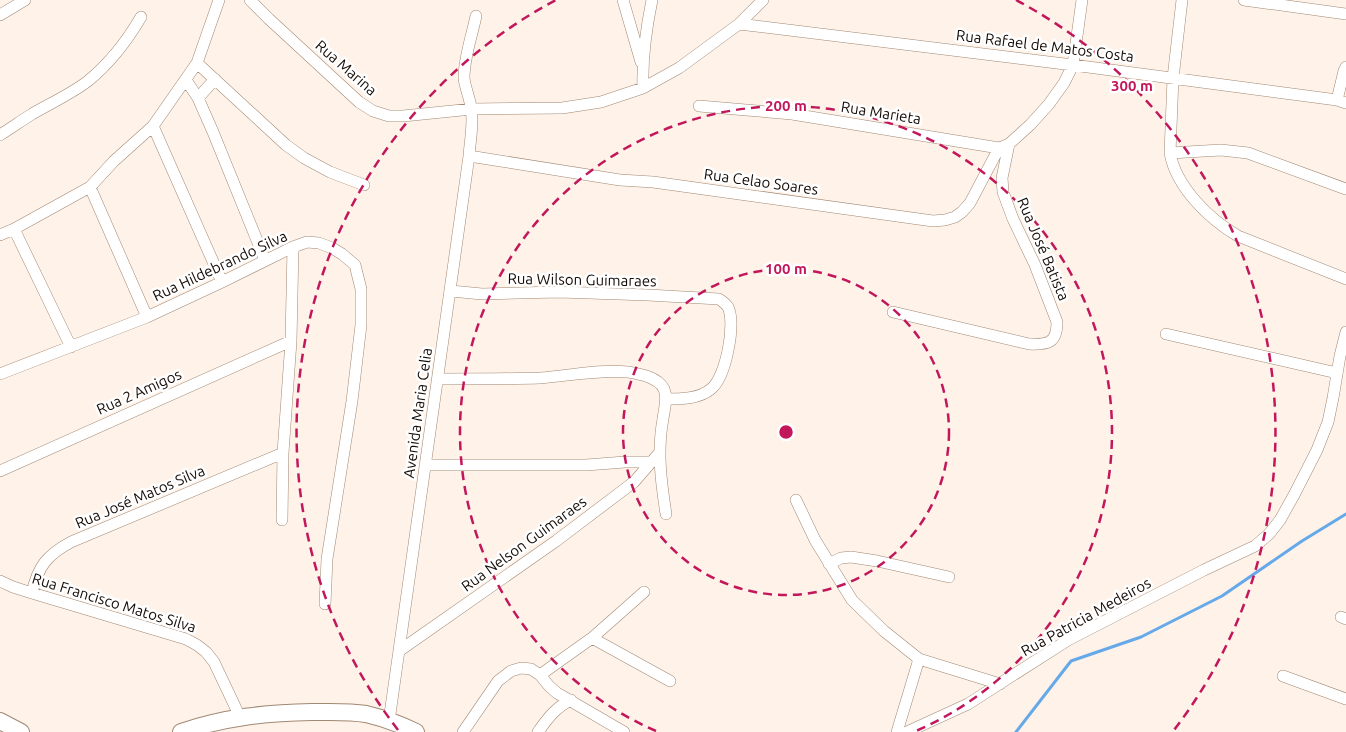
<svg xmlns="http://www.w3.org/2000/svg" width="1346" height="732" font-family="Ubuntu,sans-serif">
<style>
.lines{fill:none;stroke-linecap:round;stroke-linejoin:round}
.stream{stroke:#65a9e9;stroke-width:3}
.street-casing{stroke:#a18873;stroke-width:12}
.secondary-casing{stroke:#a18873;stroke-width:18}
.street{stroke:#fff;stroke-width:11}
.secondary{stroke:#fff;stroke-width:16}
.ring{fill:none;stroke:#c2185b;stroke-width:2.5;stroke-dasharray:9 6}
.labels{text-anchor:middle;stroke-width:5;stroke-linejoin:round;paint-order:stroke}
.street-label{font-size:15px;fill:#140b05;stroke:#fff}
.centre{fill:#c2185b;stroke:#fff;stroke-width:2.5}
.ring-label{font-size:15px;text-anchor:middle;font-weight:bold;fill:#c2185b;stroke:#fff;stroke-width:5;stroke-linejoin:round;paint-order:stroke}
</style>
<rect width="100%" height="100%" fill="#fef2e9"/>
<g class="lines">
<path class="stream" d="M1016,732L1071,661L1141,637L1222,596L1302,541L1346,514"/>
<g class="street-casing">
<path id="street" d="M250,0L269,19L359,102L373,111L389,116H403L472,109L562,108L601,102L643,88L679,68L739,24L763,0
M623,0L641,62
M1182,0L1173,78L1170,153C1176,187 1209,219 1238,236L1346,279
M1244,0L1346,14
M0,15L25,0
M739,24L1073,65L1337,100L1346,103
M197,63L286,145L304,158L330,172L364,185
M186,80L198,98L213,132L265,260
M643,88C642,58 646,29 652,0
M198,98L215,79
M1337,100L1344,71L1346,67
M699,106L792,114L999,148
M153,126L222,282
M0,135C11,128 21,121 32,114C51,103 71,94 88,81C110,63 127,41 141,17
M1170,153L1221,150L1248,153L1346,189
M469,156L620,180L653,182L933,221L945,220L955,217L962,212L970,203L999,148L1009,144
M90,187L147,317
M14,229L71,347
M0,235L14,229L90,187L114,161L153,126L197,63L219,0
M451,291L482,294L559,292L648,295L719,299C722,301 726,304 728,307C736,324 726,377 711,389C699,399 681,399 666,399
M893,312L1029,344C1048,345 1057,343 1057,322L1035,265L1013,219L1003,192L1002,178L1009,144L1030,125L1049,104L1064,83L1073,65L1082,0
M1166,334L1337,373
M0,374L147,317L222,282L293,247L307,242L319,243L332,248L342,254L355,265L361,289V325L352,401L327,559L325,604
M438,379C472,379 506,379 540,378C567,376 601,369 628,372C640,374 658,377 664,389C668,398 664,410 663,419C657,451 661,482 666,514
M425,465H586L625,462H652
M0,471L291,341
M796,500L815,540L852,600L884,631L919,659L1000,684
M282,520L283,453L291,341L293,247
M829,564L841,558L851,557L877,561L949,577
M0,581L13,587L32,593L186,639L197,645L206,652L214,662L240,717
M32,593C38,566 47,555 71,542L283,453
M1341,617L1346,619
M592,638L670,681
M399,651L556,541L634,482L660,452
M540,675L592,638L644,592
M1283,676L1346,699
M389,721L469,156C470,141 474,122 471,108C470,98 465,88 464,78C464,57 472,36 476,16
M463,732L498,681L511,671L521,668L531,669L540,675L549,686L557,693L624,732
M538,732C547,719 556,707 571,700
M897,732L919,659
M907,732L968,704L1068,640L1204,570L1255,546L1269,534L1280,520L1294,495L1317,450L1328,422L1333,398L1340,356L1346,332"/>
</g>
<g class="secondary-casing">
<path id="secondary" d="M0,721L21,732
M181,732C226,717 265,713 312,712C330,712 348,711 366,714C383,718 400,724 416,732"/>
</g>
<use href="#street" class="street"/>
<use href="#secondary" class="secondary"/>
</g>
<g class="ring">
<circle cx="786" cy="432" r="163"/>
<path d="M656 731A326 326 0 1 1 916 731"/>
<path d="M398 730A489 489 0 0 1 556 0M1016 0A489 489 0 0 1 1174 730"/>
</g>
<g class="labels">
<g class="street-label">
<text transform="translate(1045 46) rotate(7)" y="5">Rua Rafael de Matos Costa</text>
<text transform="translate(346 68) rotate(41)" y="5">Rua Marina</text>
<text transform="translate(881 113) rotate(9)" y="5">Rua Marieta</text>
<text transform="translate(761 182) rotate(8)" y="5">Rua Celao Soares</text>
<text transform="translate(1043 249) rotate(67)" y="5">Rua José Batista</text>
<text transform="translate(220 266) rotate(-25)" y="5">Rua Hildebrando Silva</text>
<text transform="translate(582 280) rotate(1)" y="5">Rua Wilson Guimaraes</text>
<text transform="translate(139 392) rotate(-24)" y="5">Rua 2 Amigos</text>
<text transform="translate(418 413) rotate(-82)" y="5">Avenida Maria Celia</text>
<text transform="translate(140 497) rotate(-23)" y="5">Rua José Matos Silva</text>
<text transform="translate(524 544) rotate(-36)" y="5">Rua Nelson Guimaraes</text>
<text transform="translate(114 603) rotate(17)" y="5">Rua Francisco Matos Silva</text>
<text transform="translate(1086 617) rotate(-29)" y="5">Rua Patricia Medeiros</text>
</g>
</g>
<circle cx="786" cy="432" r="8" class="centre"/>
<g class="ring-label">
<text x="1132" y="91">300 m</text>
<text x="786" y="111">200 m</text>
<text x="786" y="274">100 m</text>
</g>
</svg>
